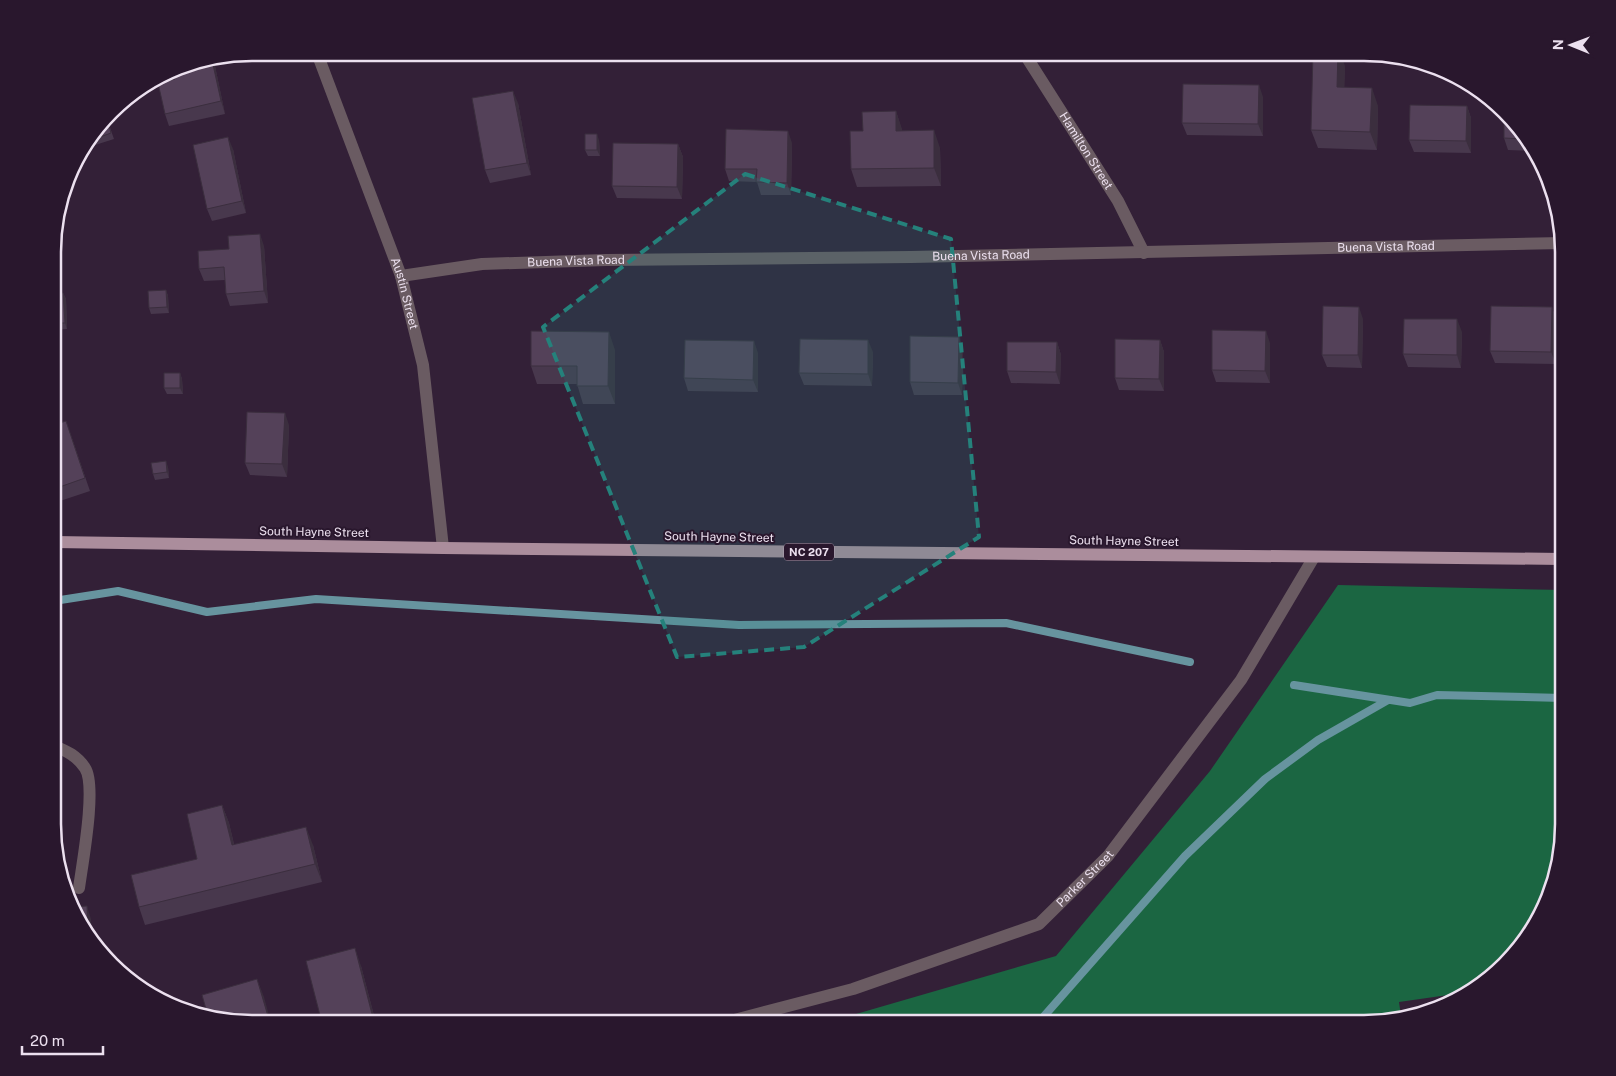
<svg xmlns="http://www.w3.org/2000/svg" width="1616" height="1076" font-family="'Public Sans',sans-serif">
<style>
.forest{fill:#1b6642}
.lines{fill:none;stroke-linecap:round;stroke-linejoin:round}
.stream{stroke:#67949f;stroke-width:8}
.lane{stroke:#6a5b62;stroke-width:12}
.street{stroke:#6a5b62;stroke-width:12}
.primary{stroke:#ab8d9c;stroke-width:12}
.wall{fill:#48384d}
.shaded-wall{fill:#3b2e3e}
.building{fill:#544159;stroke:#3b2e3e}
.marked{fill:#25817b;fill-opacity:0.2;stroke:#25817b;stroke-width:4;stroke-dasharray:10 6;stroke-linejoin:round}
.labels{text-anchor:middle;stroke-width:4;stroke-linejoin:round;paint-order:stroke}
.shield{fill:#29172d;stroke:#b2a4b5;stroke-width:1}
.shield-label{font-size:11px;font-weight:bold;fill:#ece0ef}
.street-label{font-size:12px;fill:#ece0ef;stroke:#29172d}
.rim{fill:none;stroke:#ece0ef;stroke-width:2.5}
</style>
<rect width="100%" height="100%" fill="#332037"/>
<path class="forest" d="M1338,585L1563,590V837L1553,888L1530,935L1469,992L1399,1002L1401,1016L1377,1023H825L1056,956L1210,771Z"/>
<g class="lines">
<path class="stream" d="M54,601L118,591L207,612L316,599L739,625L1006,623L1190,662
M1294,685L1410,703L1437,695L1563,698
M1038,1023L1185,856L1265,779L1318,740L1388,700"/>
<path class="lane" d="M54,746C67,751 77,756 85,768C97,786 82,865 79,888"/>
<g class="street">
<path id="s1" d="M317,53L401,276L423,365L443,548"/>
<path id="s2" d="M1024,53L1118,201L1144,253"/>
<path id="s3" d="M401,276L482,264L606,260L911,257L1563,243"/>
<path id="s4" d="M723,1023L853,989L1039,924L1108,856L1241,680L1314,557"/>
</g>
<path class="primary" d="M54,542L443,548L1563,559"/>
</g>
<path class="wall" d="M467,52H498L470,60Z
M839,52H869L841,56Z
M215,66L225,114L169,126L165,114L175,79Z
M1345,66L1344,87L1378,106L1377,150L1318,148L1311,130Z
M1263,97V136L1187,135L1182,123Z
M518,103L531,175L490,183L485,170Z
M1467,106L1471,118V153L1414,152L1409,140Z
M896,111L902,131L940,148L941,186L857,187L851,169L863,131Z
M1504,117L1535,151L1508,150L1504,138Z
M107,119L114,139L92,146L90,141Z
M599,140L600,156H588L585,150Z
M792,143L791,195H761L757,182L729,181L725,169Z
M678,144L683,157L682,199L617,198L612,186Z
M233,149L246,213L212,221L207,209Z
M264,246L268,303L230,306L226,294L225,280L204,281L199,269Z
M166,290L168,296L169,313L151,314L149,308Z
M54,293H63L66,299L67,329L54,330Z
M1552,307L1556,320V364L1495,363L1490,351Z
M1363,319L1362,368L1327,367L1322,355Z
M1462,332L1461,368L1408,367L1403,354Z
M1160,340L1164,352V391L1119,390L1115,378Z
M1057,342L1061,355L1060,384L1011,383L1007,371Z
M1270,343V383L1216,382L1212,370Z
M963,349L962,395H914L910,382Z
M615,350V404H583L577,384H537L531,366Z
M873,352L872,386L804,385L799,373Z
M758,353V392L688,391L684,378Z
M180,373L182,379L183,394H167L164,388Z
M54,425L70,433L90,491L54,503Z
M289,425L287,477L250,475L245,463Z
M168,467L169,478L155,480L153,474Z
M222,805L229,823L234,844L313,845L322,882L145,925L139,907L197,859Z
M361,966L376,1023H322Z"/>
<path class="shaded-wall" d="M1338,52H1340L1345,66L1344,105L1337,87Z
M213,60L215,66L225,114L221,101L212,60Z
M1259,85L1263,97V136L1258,124Z
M1372,88L1378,106L1377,150L1370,132Z
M513,91L518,103L531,175L527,163Z
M1467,106L1471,118V153L1466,141Z
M896,111L902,129V149L896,131Z
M934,130L940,148L941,186L934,168Z
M788,131L792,143L791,195L787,183Z
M597,134L599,140L600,156L597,150Z
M228,137L233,149L246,213L242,201Z
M678,144L683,157L682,199L677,187Z
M260,234L264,246L268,303L264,291Z
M166,290L168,296L169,313L167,307Z
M63,293L66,299L67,329L65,323Z
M1359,307L1363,319L1362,368L1358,355Z
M1552,307L1556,320V364L1551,352Z
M1457,319L1462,332L1461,368L1457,355Z
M1266,331L1270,343V383L1265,371Z
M609,332L615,350V404L608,386Z
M959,337L963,349L962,395L958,383Z
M868,340L873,352L872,386L868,374Z
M1160,340L1164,352V391L1159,379Z
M754,341L758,353V392L753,380Z
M1057,342L1061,355L1060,384L1056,372Z
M180,373L182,379L183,394L180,388Z
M285,413L289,425L287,477L282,464Z
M166,461L168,467L169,478L167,472Z
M222,805L229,823L238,863L232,845Z
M306,827L313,845L322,882L315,864Z
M87,906L91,919L92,937L88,933Z
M355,948L361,966L376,1023H375L373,1018Z
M257,979L264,997L271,1023H270Z"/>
<path class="building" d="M1313,52H1338L1337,87L1372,88L1370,132L1311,130Z
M212,60L221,101L165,114L158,83L175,79L173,69L176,68Z
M1183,84L1259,85L1258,124L1182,123Z
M513,91L527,163L485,170L472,98Z
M1410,105L1467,106L1466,141L1409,140Z
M896,111V131L934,130V168L851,169L850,131H863L862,112Z
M1504,117L1524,139L1504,138Z
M107,119L111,133L92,140Z
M726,129L788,131L787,183L756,182L757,169H725Z
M585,134H597V150H585Z
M228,137L242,201L207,209L193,145Z
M613,143L678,144L677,187L612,186Z
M260,234L264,291L226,294L224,267L199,269L198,251L229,249L228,236Z
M166,290L167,307L149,308L148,291Z
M54,293H63L65,323H54Z
M1323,306L1359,307L1358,355H1322Z
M1491,306L1552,307L1551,352L1490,351Z
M1404,319H1457V355L1403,354Z
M1212,330L1266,331L1265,371L1212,370Z
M531,331L609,332L608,386H577V366H531Z
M910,336L959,337L958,383L910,382Z
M800,339L868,340V374L799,373Z
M1115,339L1160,340L1159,379L1115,378Z
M685,340L754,341L753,380L684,378Z
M1007,342H1057L1056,372L1007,371Z
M164,373H180V388H164Z
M247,412L285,413L282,464L245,463Z
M66,421L85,478L54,489V425Z
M166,461L167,472L153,474L151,463Z
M222,805L232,845L306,827L315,864L139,907L131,875L197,859L187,814Z
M87,906L88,933L79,924L74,907Z
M355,948L373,1018L351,1023H346L345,1019L327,1023H322L306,961Z
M257,979L270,1023L252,1024L208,1016L202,995Z"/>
<path class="marked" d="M745,174L951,239L979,537L804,647L677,657L543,327Z"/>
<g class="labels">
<rect class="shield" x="784" y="543.5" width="50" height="17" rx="4"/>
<g class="shield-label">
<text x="809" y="556">NC 207</text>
</g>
<g class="street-label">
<text dy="4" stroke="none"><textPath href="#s2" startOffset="116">Hamilton Street</textPath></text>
<text dy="4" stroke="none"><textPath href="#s3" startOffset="986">Buena Vista Road</textPath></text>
<text dy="4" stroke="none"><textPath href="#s3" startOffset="581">Buena Vista Road</textPath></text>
<text dy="4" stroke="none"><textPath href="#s3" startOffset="176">Buena Vista Road</textPath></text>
<text dy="4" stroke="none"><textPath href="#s1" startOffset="256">Austin Street</textPath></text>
<text transform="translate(314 532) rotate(1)" y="4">South Hayne Street</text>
<text transform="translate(719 537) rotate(1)" y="4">South Hayne Street</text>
<text transform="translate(1124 541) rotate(1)" y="4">South Hayne Street</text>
<text dy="4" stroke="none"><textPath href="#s4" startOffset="396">Parker Street</textPath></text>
</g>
</g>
<path d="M0 0H1616V1076H0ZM252 61H1364A191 191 0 0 1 1555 252V824A191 191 0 0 1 1364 1015H252A191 191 0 0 1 61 824V252A191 191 0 0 1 252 61Z" fill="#29172d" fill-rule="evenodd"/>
<path class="rim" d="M252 61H1364A191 191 0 0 1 1555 252V824A191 191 0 0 1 1364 1015H252A191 191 0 0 1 61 824V252A191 191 0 0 1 252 61Z"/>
<g transform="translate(1571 45) rotate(271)" stroke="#29172d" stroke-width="4" paint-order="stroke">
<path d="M0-4L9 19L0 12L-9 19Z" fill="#ece0ef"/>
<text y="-8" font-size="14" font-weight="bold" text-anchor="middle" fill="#ece0ef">N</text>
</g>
<path d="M22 1046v8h81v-8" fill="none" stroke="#ece0ef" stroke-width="2.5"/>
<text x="30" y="1046" font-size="15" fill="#ece0ef" stroke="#29172d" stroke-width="4" paint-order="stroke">20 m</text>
</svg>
